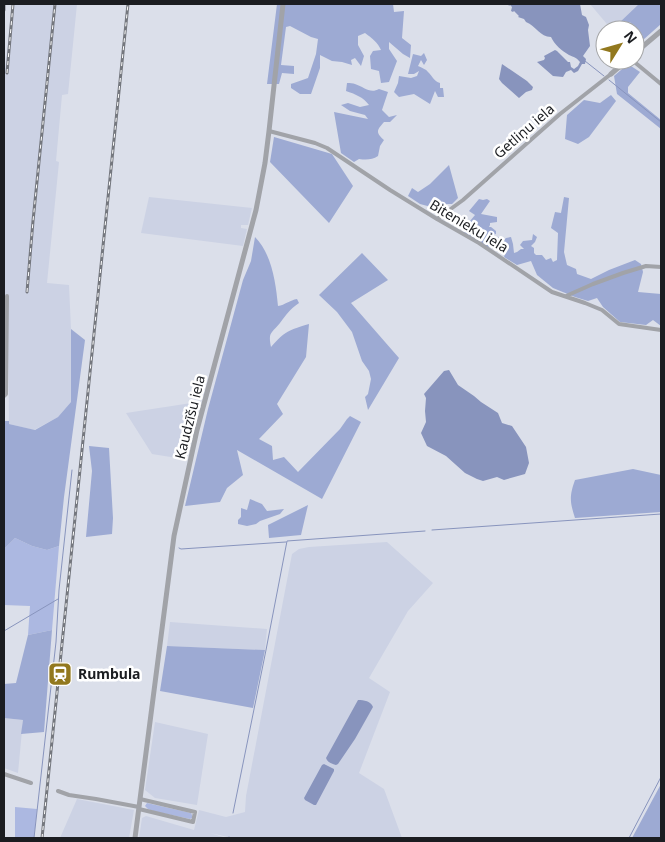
<svg xmlns="http://www.w3.org/2000/svg" width="665" height="842" font-family="'Noto Sans',sans-serif">
<style>
.built{fill:#ccd2e4}
.green{fill:#acb8e1}
.forest{fill:#9daad3}
.water{fill:#8894bd}
.lines{fill:none;stroke-linecap:round;stroke-linejoin:round}
.stream{stroke:#8894bd;stroke-width:1}
.minor{stroke:#a1a3a8;stroke-width:4}
.tertiary{stroke:#a1a3a8;stroke-width:5}
.rail-casing{stroke:#74777e;stroke-width:3}
.rail{stroke:#fff;stroke-width:1;stroke-dasharray:4;stroke-linecap:butt}
.labels{text-anchor:middle;stroke-width:5;stroke-linejoin:round;paint-order:stroke}
.street-label{font-size:14px;fill:#1b1d21;stroke:#fff}
.poi-label{font-size:14px;font-weight:bold;fill:#1b1d21;stroke:#fff;text-anchor:start}
</style>
<rect width="100%" height="100%" fill="#dbdfea"/>
<path class="built" d="M12,4H77L68,94L62,95L56,161L59,162L47,283L69,285L71,329V402L58,417L34,430L9,424L8,297L4,296V79Z
M590,4H661L635,30H612Z
M149,197L252,208L248,225H241V228L247,229L243,246L141,233Z
M198,402L183,459L152,454L126,413Z
M387,542L433,583L408,611L369,678L390,692L359,773L384,789L402,838H232L210,833L227,838H139L142,818L146,816L194,830L199,810L226,817L245,812L246,796L292,554L299,549L309,547Z
M170,622L267,629L265,650L167,646Z
M4,718L23,720L18,773L4,768Z
M155,722L208,734L197,805L155,798L145,790Z
M77,799L134,810L129,838H60Z"/>
<path class="green" d="M15,538L32,546L47,550L59,546L52,630L28,635L30,606L4,605V549Z
M147,803L191,813L192,815V818L190,819L153,811L148,809L145,806Z
M15,807L37,809L34,838H15Z"/>
<path class="forest" d="M277,4H393L394,12L404,11L402,38L411,45L410,58L403,54L389,42V49L397,61L389,82L381,83L379,71L371,69L370,56L373,51L381,50C378,43 372,38 365,33L358,36V45L364,56L361,66L355,58L351,60L352,65L342,62L332,61L320,55V68L311,94H300L291,88V84L308,78L316,54L318,39L311,37L290,26L286,27L281,65L294,66V74L282,73L279,84H267Z
M639,4H661V24L643,40L635,45V30H618V24Z
M424,53L427,60L424,65L421,60L418,66C422,68 426,69 428,72C433,77 434,81 440,83V88H443L444,97H438L435,91L430,104L414,94L399,97L394,92L398,83L399,76L411,78L417,76L419,71L414,74H408L413,54L421,56Z
M628,64L640,72L628,87V93L661,120V129L617,94L614,76Z
M347,83C350,83 353,83 355,84C364,87 370,94 379,89L388,92L382,110L389,117L397,115L390,122H384C377,130 375,132 384,140L380,146L378,156C372,160 366,160 359,159L354,162L341,153L334,112L368,119L365,115L350,111L341,105L348,103L360,107L369,105C363,97 355,94 346,91Z
M611,95L616,101L589,137L578,144L565,139L567,115L584,100L600,103Z
M274,137L332,154L353,186L329,223L270,162Z
M449,165L458,198L452,204H444L435,208L420,204L408,196L412,188L418,192L430,184Z
M564,197L569,198L564,252L567,265L576,269L577,274L591,279L609,270L635,260L641,264L643,272L638,292L661,294V326L653,320L646,325L620,322L603,307L597,298L588,301L575,297L553,288L537,275L531,261L517,265L504,257L507,248L505,244L498,250L484,246L463,233L466,224L470,221L475,215L469,211L479,199L483,200L487,199L490,201L481,214L497,217V222L490,223V225L489,227H491L496,231V234L492,235L490,242L487,244H498L494,241L499,237L503,238L504,240L506,238L511,237L513,244L514,253L517,252L521,249H524L520,245L523,241L532,240L533,234L537,237L535,242L531,246L534,248V253L536,255H542L546,260L551,258L553,262L557,260L558,233L551,228L555,212L561,213Z
M255,237C272,254 276,284 278,306C285,305 290,300 297,299L299,303C289,310 287,314 280,323C271,334 268,332 271,347C285,331 289,330 309,324L306,357L277,404L283,414L259,439L272,446L273,460L284,457L298,472L340,429L347,419L350,416L361,422L322,499L237,450L243,475L227,488L220,502L185,506L208,409L243,280L251,261Z
M362,253L388,280L351,303L399,358L368,410L365,397L368,394L371,379L369,371L362,361L352,332L337,312L319,295Z
M71,329L85,340L64,497L59,546L47,550L32,546L15,538L4,549V421H9V424L35,430L58,417L71,402Z
M89,446L109,448L113,518L112,534L86,537L92,471Z
M633,469L661,475V512L575,518C570,502 569,497 575,480Z
M250,499L262,504L267,511L284,509L280,514L260,521L256,524L247,526L238,524V520L241,517V508L247,510Z
M308,505L301,535L269,538L268,525Z
M52,630L44,732L21,734L23,720L4,718V684L16,683L28,635Z
M167,646L265,650L253,708L160,691Z
M661,784V838H632Z"/>
<path class="water" d="M508,4H580L582,15L586,17L589,25L588,30L590,46L583,56L586,59L585,64H582L578,71L574,73L571,70L566,72L563,77L553,76L537,62L544,60L545,58L544,56L555,50L557,51L568,62H570L571,67L574,69L578,66L580,62C577,58 574,57 569,55C562,51 554,44 551,37C540,37 536,26 526,22L524,19L518,17L519,16L514,11L513,12L511,11L512,7L510,5L509,6Z
M502,64L527,81L533,87L532,90L526,92L519,98L502,83L499,79Z
M449,370L458,385L474,396L481,402L498,413L502,423L512,426L526,447L529,463L525,474L504,480L497,477L483,481L477,479L465,473L446,456L427,446L421,433L426,422L425,411L426,398L424,394L444,371Z
M358,700C364,700 371,701 373,707L355,739L338,764L336,765C332,764 327,762 326,758Z
M324,764L334,769V771L316,805H314L305,800L304,798L322,765Z"/>
<g class="lines">
<path class="stream" d="M585,61L604,76
M609,80L661,122
M432,530L661,514
M179,548L181,549L286,542
M4,631L58,599
M233,813L266,650L287,541L425,531
M34,838L56,642L59,590L72,470
M229,838V837
M629,838L661,777"/>
<path class="minor" d="M632,60L661,84
M269,131L315,143L327,148L390,190L437,219L479,243L552,292L585,303L602,310L619,324L661,330
M437,219L463,200L560,114L611,74
M566,296L593,284L623,273L646,266L661,267
M4,396L6,394L7,296
M4,774L31,783
M58,791L69,795L96,799L139,807
M139,809L193,822L195,812L140,799"/>
<path class="tertiary" d="M635,53L661,31
M611,74L627,60
M135,838L174,536L197,430L256,210L265,163L269,131L283,4"/>
<g class="rail-casing">
<path id="rail" d="M4,10V4
M7,73L13,4
M27,292L33,221L55,4
M42,838L128,4"/>
</g>
<use href="#rail" class="rail"/>
</g>
<defs>
<g id="station-square" transform="scale(1.25)"><rect x="-9" y="-9" width="18" height="18" rx="4" fill="#92781e" stroke="#fff"/><path d="M-3-6H3Q5-6 5-4V2Q5 4 3 4L4.5 6H3L1.5 4h-3L-3 6H-4.5L-3 4Q-5 4-5 2V-4Q-5-6-3-6ZM-3.5-4v3h7v-3ZM-3.5 1v1.5H-2V1ZM2 1v1.5H3.5V1Z" fill="#fff"/></g>
</defs>
<g fill-rule="evenodd">
<use href="#station-square" x="60" y="674"/>
</g>
<g class="labels">
<g class="street-label">
<text transform="translate(524 131) rotate(-41)" y="5">Getliņu iela</text>
<text transform="translate(469 226) rotate(31)" y="5">Bitenieku iela</text>
<text transform="translate(190 417) rotate(-76)" y="5">Kaudzīšu iela</text>
</g>
<g class="poi-label">
<text x="78" y="679">Rumbula</text>
</g>
</g>
<rect width="665" height="842" fill="none" stroke="#1b1d21" stroke-width="10"/>
<g transform="translate(620 45) rotate(53)"><circle r="24" fill="#ffffff" stroke="#a4a5a6"/>
<path d="M0-4L9 19L0 12L-9 19Z" fill="#92781e"/>
<text y="-8" font-size="14" font-weight="bold" text-anchor="middle" fill="#1b1d21">N</text>
</g>
</svg>
